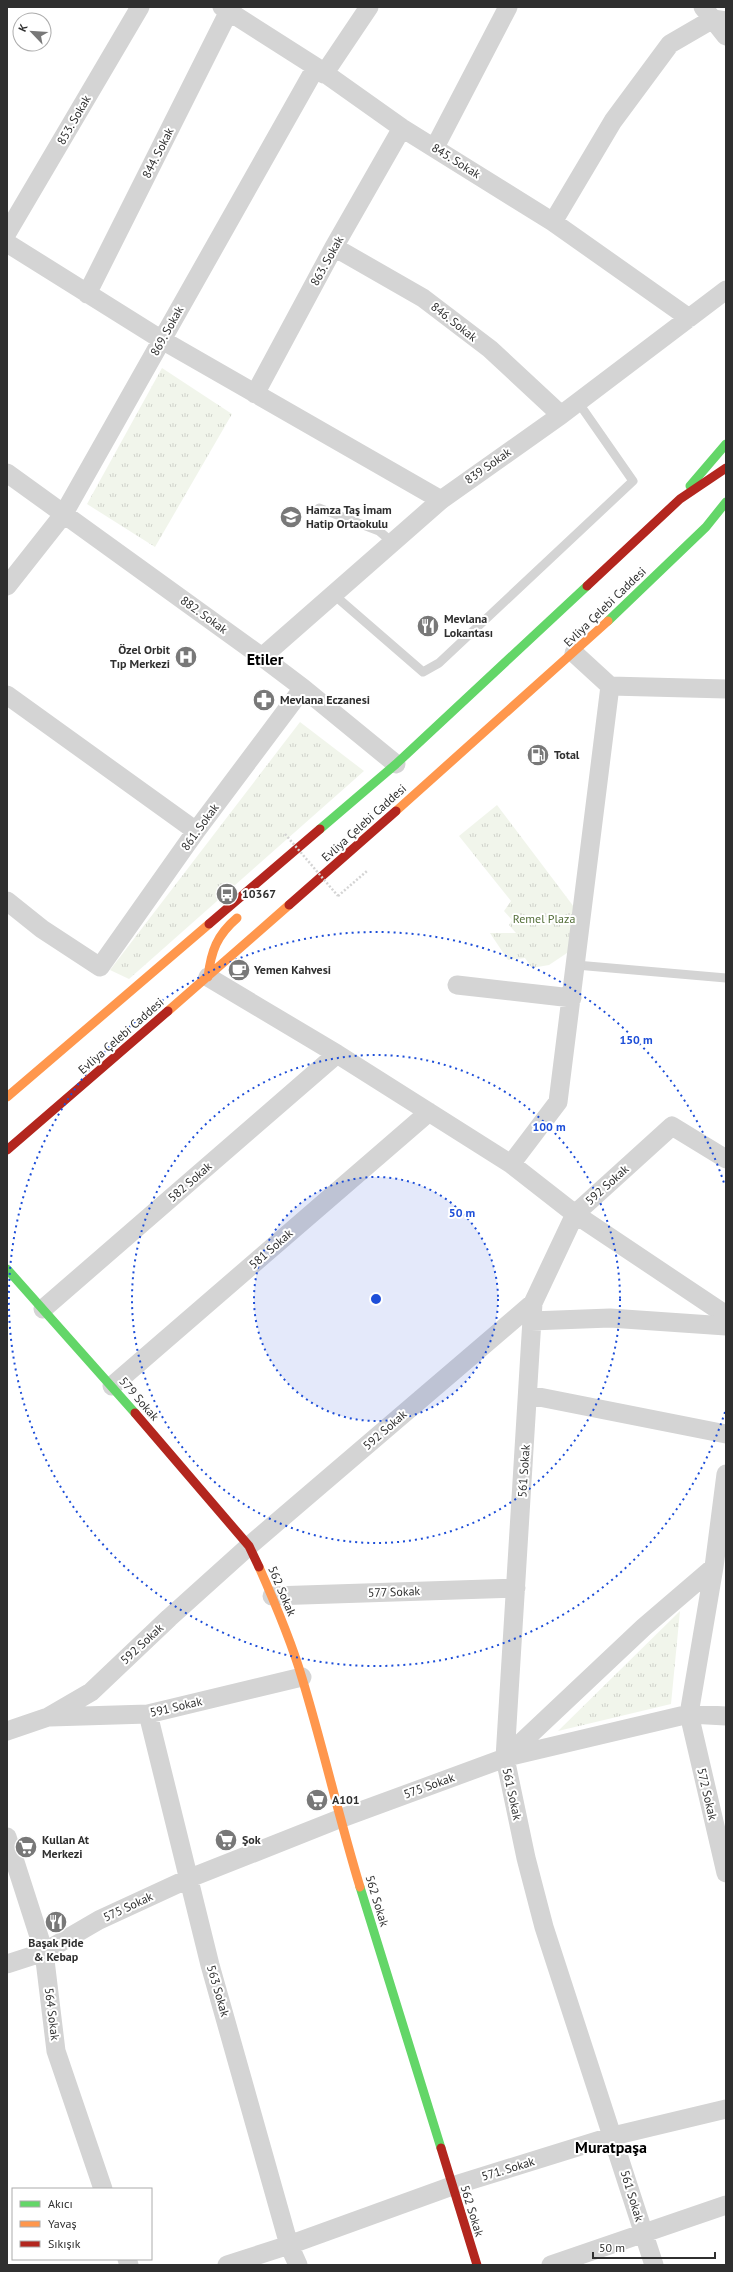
<svg xmlns="http://www.w3.org/2000/svg" width="733" height="2272" font-family="'PT Sans',sans-serif">
<style>
.park{fill:url(#park-tufts)}
.lines{fill:none;stroke-linecap:round;stroke-linejoin:round}
.path{stroke:#d4d4d4;stroke-width:2.5;stroke-dasharray:2 2;stroke-linecap:butt}
.lane{stroke:#d4d4d4;stroke-width:9}
.street{stroke:#d4d4d4;stroke-width:19}
.fast{stroke:#63d668;stroke-width:9}
.slow{stroke:#ff974d;stroke-width:9}
.jam{stroke:#b3261e;stroke-width:9}
.path-bridge{stroke:#d4d4d4;stroke-width:2.5;stroke-dasharray:2 2;stroke-linecap:butt}
.ring{fill:none;stroke:#1d4ed8;stroke-width:2;stroke-dasharray:2 4}
.labels{text-anchor:middle;stroke-width:4;stroke-linejoin:round;paint-order:stroke}
.street-label{font-size:12px;fill:#2f2f2f;stroke:#fff}
.poi-label{font-size:12px;font-weight:bold;fill:#2f2f2f;stroke:#fff;text-anchor:start}
.park-label{font-size:12px;fill:#536e38;stroke:#fff}
.district-label{font-size:16px;font-weight:bold;fill:#000;stroke:#fff}
.centre{fill:#1d4ed8;stroke:#fff;stroke-width:2}
.ring-label{font-size:12px;text-anchor:middle;font-weight:bold;fill:#1d4ed8;stroke:#fff;stroke-width:4;stroke-linejoin:round;paint-order:stroke}
</style>
<defs>
<pattern id="park-tufts" width="24" height="20" patternUnits="userSpaceOnUse"><rect width="24" height="20" fill="#f1f5eb"/><path d="M3 7l-1-3M5 7V3M7 7l1-3M15 17l-1-3M17 17v-4M19 17l1-3" fill="none" stroke="#cfd2ca"/></pattern>
</defs>
<rect width="100%" height="100%" fill="#fff"/>
<path class="park" d="M162,368L232,414L155,547L87,504Z
M300,722L364,771L129,979L110,970Z
M497,805L577,911L570,951L549,965L532,968L525,958L508,960L490,933H516L509,925L512,920L504,911L511,901L459,836Z
M680,1611L671,1704L558,1731Z"/>
<g class="lines">
<path class="path" d="M338,896L367,871"/>
<path class="lane" d="M319,508L379,531L392,542
M333,594L423,672L439,663L633,481L578,402
M576,965L726,978"/>
<path class="street" d="M222,7L316,67L402,128L553,222L689,318
M703,7L726,36
M324,74L369,7
M435,147L508,7
M553,222L613,121L670,44L713,19L726,21
M7,233L140,7
M7,243L162,340L441,500
M334,247L423,298L490,349L561,415
M87,294L229,11
M255,394L334,247L402,128
M7,473L262,657L303,688L396,764
M7,586L63,515L316,67
M574,653L610,686L726,689
M262,657L441,500L561,415L726,290
M7,695L196,831
M7,901L42,929L100,967L196,831L303,688
M208,977L337,1054L511,1164L575,1214L726,1315
M457,985L572,998
M511,1164L558,1102L610,686
M533,1303L505,1758L526,1858L544,1927L654,2265
M43,1309L337,1054
M531,1321L610,1318L726,1326
M112,1386L429,1112
M529,1395L726,1434
M714,1567L689,1714L726,1716
M272,1596L516,1588
M148,1714L210,1965L289,2245L298,2265
M50,1717L148,1714L302,1677
M7,1731L48,1717L91,1692L169,1618L249,1546L533,1303L575,1214L672,1126L726,1159
M507,1757L689,1714L726,1873
M7,1837L44,1952L56,2051L103,2189
M7,1964L44,1952L99,1920L190,1878L339,1819L505,1758L644,1627L714,1567L726,1474
M127,2259L129,2265
M227,2265L289,2245L452,2186L613,2136L726,2109
M551,2265L726,2205"/>
<path class="fast" d="M690,486L726,444
M608,621L706,527L726,502
M320,829L396,764L587,586
M7,1269L135,1413
M360,1887L441,2148"/>
<path class="slow" d="M396,811L608,621
M208,977C211,951 217,935 237,918
M168,1011L289,905
M7,1097L209,924
M259,1567C275,1603 291,1640 302,1678C323,1747 339,1818 360,1887"/>
<path class="jam" d="M587,586L680,499L726,468
M289,905L396,811
M209,924L320,829
M7,1150L168,1011
M135,1413L249,1546L259,1567
M441,2148L477,2265"/>
<path class="path-bridge" d="M285,834L338,896"/>
</g>
<circle cx="376" cy="1299" r="122" fill="#1d4ed8" fill-opacity=".12"/>
<g class="ring">
<circle cx="376" cy="1299" r="122"/>
<circle cx="376" cy="1299" r="244"/>
<path d="M725 1412A367 367 0 1 1 725 1186"/>
</g>
<defs>
<g id="school-disc" transform="scale(1.15)"><circle r="9.5" fill="#787878" stroke="#fff"/><path d="M0-5L7-2L0 1L-7-2ZM-4 1L0 2.5L4 1V4Q0 6-4 4Z" fill="#fff"/></g>
<g id="restaurant-disc" transform="scale(1.15)"><circle r="9.5" fill="#787878" stroke="#fff"/><path d="M-5-6h1v4h1v-4h1v4h1v-4h1v5L-1.5 .5V6h-2V.5L-5-1ZM5-6V6H3V1.5H1.5Q1.5-4 5-6Z" fill="#fff"/></g>
<g id="hospital-disc" transform="scale(1.15)"><circle r="9.5" fill="#787878" stroke="#fff"/><path d="M-5-5h3v3.5h4V-5h3V5h-3V1.5h-4V5h-3Z" fill="#fff"/></g>
<g id="pharmacy-disc" transform="scale(1.15)"><circle r="9.5" fill="#787878" stroke="#fff"/><path d="M-2-6h4v4h4v4h-4v4h-4v-4h-4v-4h4Z" fill="#fff"/></g>
<g id="fuel-disc" transform="scale(1.15)"><circle r="9.5" fill="#787878" stroke="#fff"/><path d="M-5.5-6h7V0h2V4h1.3V-2.5L3-4.5l.8-.8L6-3V5H2.5V1h-1V6h-7ZM-4.2-4.7v3.2H.2V-4.7Z" fill="#fff"/></g>
<g id="bus-disc" transform="scale(1.15)"><circle r="9.5" fill="#787878" stroke="#fff"/><path d="M-5-6H5V4H4V6H2V4H-2V6H-4V4H-5ZM-3.5-4V0h7V-4ZM-3.5 1.2v1.5H-2V1.2ZM2 1.2v1.5H3.5V1.2Z" fill="#fff"/></g>
<g id="cafe-disc" transform="scale(1.15)"><circle r="9.5" fill="#787878" stroke="#fff"/><path d="M-5.5-4.5H6V0H3Q3 3.5 0 3.5H-2.5Q-5.5 3.5-5.5 0ZM3-3.2v2h1.7v-2ZM-6 4.5H4V6H-6Z" fill="#fff"/></g>
<g id="supermarket-disc" transform="scale(1.15)"><circle r="9.5" fill="#787878" stroke="#fff"/><path d="M-6-5.5h2.5l.6 2H6L4.5 2H-2.5L-4.4-4H-6ZM-1.5 3.2a1.3 1.3 0 1 0 .1 0ZM3 3.2a1.3 1.3 0 1 0 .1 0Z" fill="#fff"/></g>
</defs>
<g fill-rule="evenodd">
<use href="#school-disc" x="291" y="517"/>
<use href="#restaurant-disc" x="428" y="626"/>
<use href="#hospital-disc" x="186" y="657"/>
<use href="#pharmacy-disc" x="264" y="700"/>
<use href="#fuel-disc" x="538" y="755"/>
<use href="#bus-disc" x="227" y="894"/>
<use href="#cafe-disc" x="239" y="970"/>
<use href="#supermarket-disc" x="317" y="1800"/>
<use href="#supermarket-disc" x="226" y="1840"/>
<use href="#supermarket-disc" x="26" y="1847"/>
<use href="#restaurant-disc" x="56" y="1922"/>
</g>
<g class="labels">
<g class="street-label">
<text transform="translate(74 120) rotate(-60)" y="4">853. Sokak</text>
<text transform="translate(158 153) rotate(-63)" y="4">844. Sokak</text>
<text transform="translate(456 161) rotate(32)" y="4">845. Sokak</text>
<text transform="translate(327 261) rotate(-61)" y="4">863. Sokak</text>
<text transform="translate(454 322) rotate(38)" y="4">846. Sokak</text>
<text transform="translate(167 331) rotate(-61)" y="4">869. Sokak</text>
<text transform="translate(488 466) rotate(-35)" y="4">839 Sokak</text>
<text transform="translate(605 607) rotate(-44)" y="4">Evliya Çelebi Caddesi</text>
<text transform="translate(204 615) rotate(36)" y="4">882. Sokak</text>
<text transform="translate(364 823) rotate(-42)" y="4">Evliya Çelebi Caddesi</text>
<text transform="translate(200 827) rotate(-54)" y="4">861. Sokak</text>
<text transform="translate(121 1036) rotate(-41)" y="4">Evliya Çelebi Caddesi</text>
<text transform="translate(190 1182) rotate(-41)" y="4">582 Sokak</text>
<text transform="translate(607 1185) rotate(-42)" y="4">592 Sokak</text>
<text transform="translate(271 1249) rotate(-41)" y="4">581 Sokak</text>
<text transform="translate(139 1399) rotate(49)" y="4">579 Sokak</text>
<text transform="translate(385 1430) rotate(-41)" y="4">592 Sokak</text>
<text transform="translate(524 1471) rotate(-86)" y="4">561 Sokak</text>
<text transform="translate(282 1591) rotate(67)" y="4">562 Sokak</text>
<text transform="translate(394 1592) rotate(-2)" y="4">577 Sokak</text>
<text transform="translate(142 1644) rotate(-43)" y="4">592 Sokak</text>
<text transform="translate(176 1707) rotate(-13)" y="4">591 Sokak</text>
<text transform="translate(429 1786) rotate(-20)" y="4">575 Sokak</text>
<text transform="translate(512 1794) rotate(78)" y="4">561 Sokak</text>
<text transform="translate(707 1794) rotate(77)" y="4">572 Sokak</text>
<text transform="translate(377 1901) rotate(73)" y="4">562 Sokak</text>
<text transform="translate(128 1907) rotate(-25)" y="4">575 Sokak</text>
<text transform="translate(218 1991) rotate(74)" y="4">563 Sokak</text>
<text transform="translate(52 2014) rotate(83)" y="4">564 Sokak</text>
<text transform="translate(508 2169) rotate(-17)" y="4">571. Sokak</text>
<text transform="translate(632 2196) rotate(73)" y="4">561 Sokak</text>
<text transform="translate(472 2211) rotate(73)" y="4">562 Sokak</text>
</g>
<g class="poi-label">
<text x="306" y="514">Hamza Taş İmam<tspan x="306" dy="14">Hatip Ortaokulu</tspan></text>
<text x="444" y="623">Mevlana<tspan x="444" dy="14">Lokantası</tspan></text>
<text x="170" y="654" text-anchor="end">Özel Orbit<tspan x="170" dy="14">Tıp Merkezi</tspan></text>
<text x="280" y="704">Mevlana Eczanesi</text>
<text x="554" y="759">Total</text>
<text x="242" y="898">10367</text>
<text x="254" y="974">Yemen Kahvesi</text>
<text x="332" y="1804">A101</text>
<text x="42" y="1844">Kullan At<tspan x="42" dy="14">Merkezi</tspan></text>
<text x="242" y="1844">Şok</text>
<text x="56" y="1947" text-anchor="middle">Başak Pide<tspan x="56" dy="14">&amp; Kebap</tspan></text>
</g>
<g class="park-label">
<text x="544" y="923">Remel Plaza</text>
</g>
<g class="district-label">
<text x="265" y="665">Etiler</text>
<text x="611" y="2153">Muratpaşa</text>
</g>
</g>
<circle cx="376" cy="1299" r="6" class="centre"/>
<g class="ring-label">
<text x="636" y="1044">150 m</text>
<text x="549" y="1131">100 m</text>
<text x="462" y="1217">50 m</text>
</g>
<rect width="733" height="2272" fill="none" stroke="#2f2f2f" stroke-width="16"/>
<rect x="12" y="2188" width="140" height="72" fill="#ffffff" stroke="#acacac"/>
<rect x="20" y="2201" width="20" height="6" fill="#63d668" stroke="#acacac"/>
<text x="48" y="2208" font-size="12" fill="#2f2f2f">Akıcı</text>
<rect x="20" y="2221" width="20" height="6" fill="#ff974d" stroke="#acacac"/>
<text x="48" y="2228" font-size="12" fill="#2f2f2f">Yavaş</text>
<rect x="20" y="2241" width="20" height="6" fill="#b3261e" stroke="#acacac"/>
<text x="48" y="2248" font-size="12" fill="#2f2f2f">Sıkışık</text>
<g transform="translate(32 32) rotate(295)"><circle r="19" fill="#ffffff" stroke="#acacac"/>
<path d="M0-3L7 15L0 10L-7 15Z" fill="#787878"/>
<text y="-6" font-size="11" font-weight="bold" text-anchor="middle" fill="#2f2f2f">K</text>
</g>
<path d="M593 2252v6h122v-6" fill="none" stroke="#2f2f2f" stroke-width="2"/>
<text x="599" y="2252" font-size="12" fill="#2f2f2f" stroke="#ffffff" stroke-width="3" paint-order="stroke">50 m</text>
</svg>
